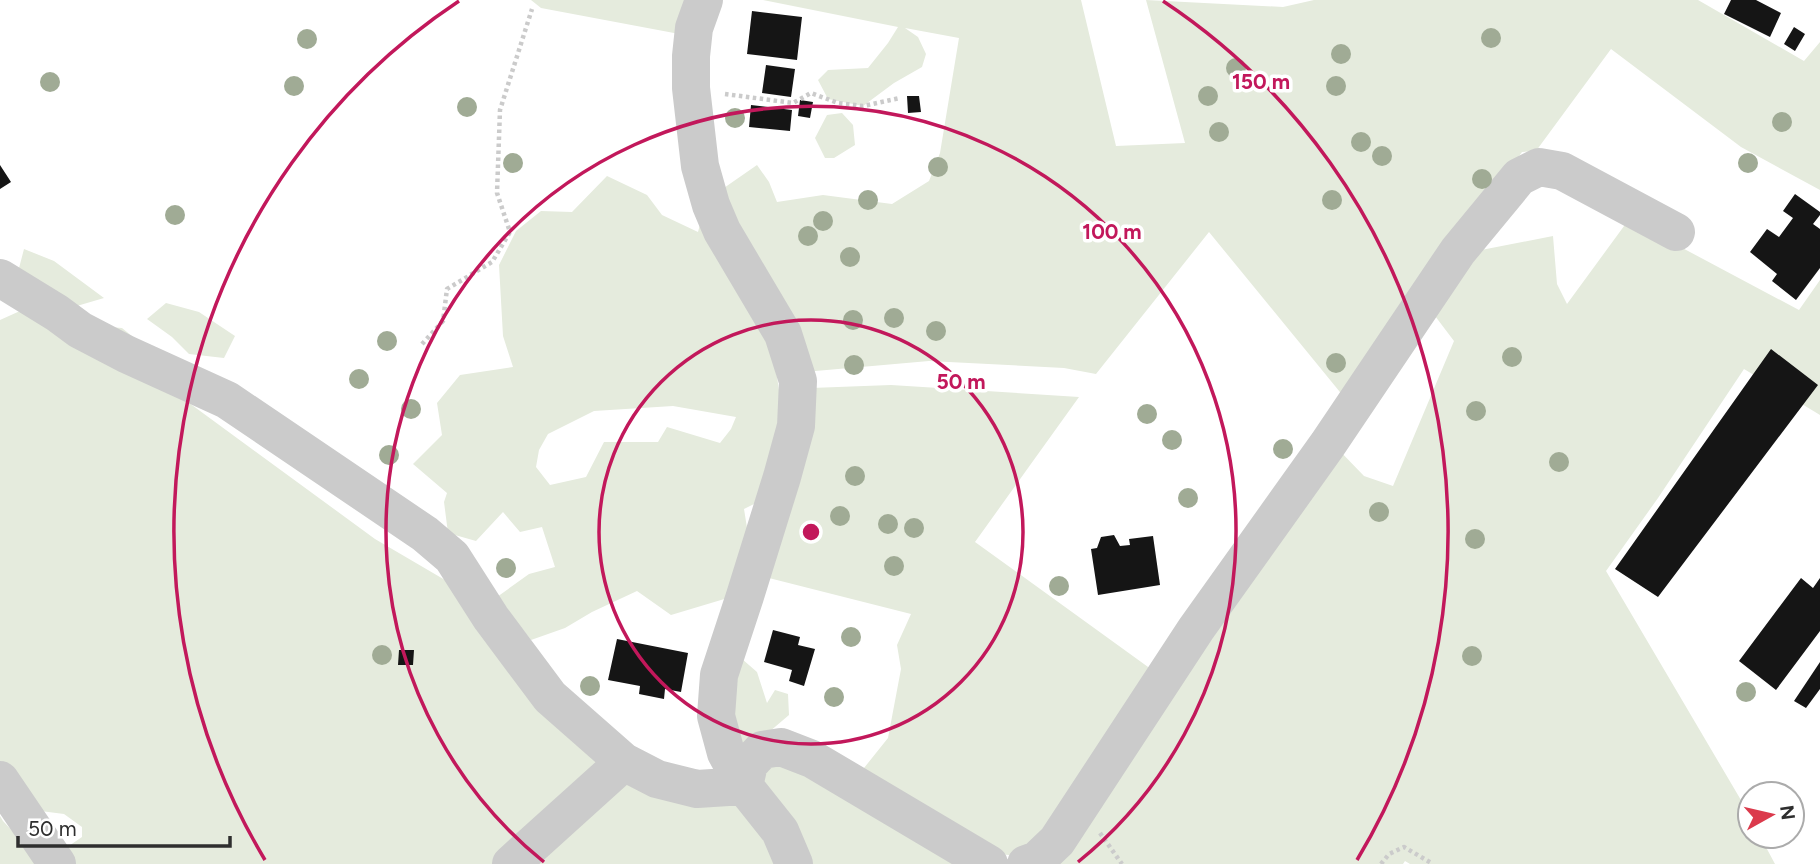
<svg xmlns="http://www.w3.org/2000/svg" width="1820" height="864" font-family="Figtree,sans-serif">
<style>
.green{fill:#e5ebdd;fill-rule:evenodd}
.building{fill:#151515}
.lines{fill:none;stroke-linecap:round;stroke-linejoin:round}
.path{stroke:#cbcbcb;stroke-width:4.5;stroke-dasharray:3.5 3.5;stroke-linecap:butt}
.minor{stroke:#cbcbcb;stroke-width:38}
.tree{fill:#a0ab95}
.ring{fill:none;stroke:#c2185b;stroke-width:3.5}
.centre{fill:#c2185b;stroke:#fff;stroke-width:3.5}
.ring-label{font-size:21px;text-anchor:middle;font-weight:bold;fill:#c2185b;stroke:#fff;stroke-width:7;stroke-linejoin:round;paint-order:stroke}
</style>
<rect width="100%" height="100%" fill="#fff"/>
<path class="green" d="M531,0H700L690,36L541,8Z
M763,0H1081L1116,146L1185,143L1146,0L1283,7L1314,0H1698L1804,61L1820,42V190L1741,147L1611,49L1536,151L1522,152L1344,397L1209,232L1096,374L1064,368L929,361L804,372L772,342L782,411L766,498L744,509L748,534L731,597L671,615L637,591L592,612L565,628L531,640L497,597L529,574L555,567L542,527L520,532L503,512L476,541L448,533L444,502L447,493L413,464L442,435L437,403L460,375L513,367L503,336L499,265L516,231L541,211L572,212L607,176L647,195L662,215L698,232L704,209L721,190L757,165L769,182L777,202L823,195L892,204L929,181L940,153L959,38L905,28L918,37L926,54L922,67L894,83L863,106L828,99L818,80L828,70L868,68L888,43L898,27ZM673,406L736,417L731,429L720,443L667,427L658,442H604L586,477L550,485L536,467L539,450L548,434L594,411Z
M842,113L853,125L855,145L834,158H825L815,138L827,115Z
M1627,222L1673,243L1799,310L1820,280V415L1744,369L1658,498L1606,571L1748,812L1750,817V836H1760L1775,864H1410L1405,861L1403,864H1041L1335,446L1364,476L1393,486L1454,341L1432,312L1471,252L1553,236L1557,284L1567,304Z
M24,249L54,261L104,298L70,308L18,272Z
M166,303L199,312L235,336L224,358L189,354L172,337L147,319Z
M20,311L47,322L122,328L149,350L181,397L375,539L445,580L606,759L494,864H71L60,852L82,837V827L64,814L25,809L0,768V320Z
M891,385L1079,397L975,542L1155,672L1042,843L1020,856L985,853L856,778L888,738L901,669L897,645L911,614L761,576L811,388Z
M734,652L757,672L767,703L775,690L788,694L789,715L762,738L737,753L727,729Z
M780,759L974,864H805L765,784L760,769Z
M624,782L744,803L776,864H538Z
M0,816L3,821L43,864H0Z"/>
<path class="building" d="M1731,0H1756L1781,13L1770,37L1724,14Z
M752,11L802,17L797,60L747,54Z
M1794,27L1805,34L1795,51L1784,44Z
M766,65L795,69L791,97L762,93Z
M907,96H919L921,112L908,113Z
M800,100L813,102L810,118L798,116Z
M751,105L792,110L790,131L749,127Z
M0,165L11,182L0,189Z
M1795,194L1820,212V215L1813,224L1820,229V268L1796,300L1772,281L1777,274L1750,252L1767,229L1779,237L1793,218L1783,211Z
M1771,349L1818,385L1658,597L1615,569Z
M1114,535L1120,546L1130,545L1129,539L1153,536L1160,585L1098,595L1091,549L1097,548L1101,537Z
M1801,578L1813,588L1820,578V631L1776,690L1739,661Z
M773,630L800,637L798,645L815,649L804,686L789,681L792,670L764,662Z
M617,639L688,653L681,692L665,689L664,699L639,694L640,686L608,680Z
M399,650H414L413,665H398Z
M1820,662V689L1806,708L1794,701Z"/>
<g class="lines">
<path class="path" d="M725,94L793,103L811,93L838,103L863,106L900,98
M422,344L443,321L447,289L492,262L510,232L497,193L500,110L532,9
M1100,833L1122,864
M1381,864L1389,854L1404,847L1433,864"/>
<path class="minor" d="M704,0L694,28L691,56V88L700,166L711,205L722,231L783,334L798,381L796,426L782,477L745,596L719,675L716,716L726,753L744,786
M0,278L57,313L80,330L126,354L227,400L425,534L452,557L491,618L550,697L624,762L657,779L697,789L744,786L780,831L794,864
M0,780L57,864
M744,786L749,764L762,750L781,747L812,759L989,864
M511,864L624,762
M1026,864L1037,860L1057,841L1196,629L1328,444L1458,251L1519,177L1539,167L1562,171L1676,232"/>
</g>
<g class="tree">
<circle cx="1491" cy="38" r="10"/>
<circle cx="307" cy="39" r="10"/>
<circle cx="1341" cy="54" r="10"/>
<circle cx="1236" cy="68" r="10"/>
<circle cx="50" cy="82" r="10"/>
<circle cx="294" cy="86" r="10"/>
<circle cx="1336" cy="86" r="10"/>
<circle cx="1208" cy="96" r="10"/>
<circle cx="467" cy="107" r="10"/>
<circle cx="735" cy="118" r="10"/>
<circle cx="1782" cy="122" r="10"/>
<circle cx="1219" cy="132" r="10"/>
<circle cx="1361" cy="142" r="10"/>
<circle cx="1382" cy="156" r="10"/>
<circle cx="513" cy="163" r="10"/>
<circle cx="1748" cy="163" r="10"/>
<circle cx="938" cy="167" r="10"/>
<circle cx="1482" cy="179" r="10"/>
<circle cx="868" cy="200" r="10"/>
<circle cx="1332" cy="200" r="10"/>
<circle cx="175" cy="215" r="10"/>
<circle cx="823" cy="221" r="10"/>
<circle cx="808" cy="236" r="10"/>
<circle cx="850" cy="257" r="10"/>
<circle cx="894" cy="318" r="10"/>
<circle cx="853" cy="320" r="10"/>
<circle cx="936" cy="331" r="10"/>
<circle cx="387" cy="341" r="10"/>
<circle cx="1512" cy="357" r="10"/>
<circle cx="1336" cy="363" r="10"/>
<circle cx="854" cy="365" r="10"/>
<circle cx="359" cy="379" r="10"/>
<circle cx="411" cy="409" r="10"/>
<circle cx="1476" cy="411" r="10"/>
<circle cx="1147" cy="414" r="10"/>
<circle cx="1172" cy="440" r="10"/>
<circle cx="1283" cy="449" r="10"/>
<circle cx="389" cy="455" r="10"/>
<circle cx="1559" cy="462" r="10"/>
<circle cx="855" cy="476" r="10"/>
<circle cx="1188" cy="498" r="10"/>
<circle cx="1379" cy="512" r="10"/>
<circle cx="840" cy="516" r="10"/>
<circle cx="888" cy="524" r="10"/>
<circle cx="914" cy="528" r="10"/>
<circle cx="1475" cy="539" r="10"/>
<circle cx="894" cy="566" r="10"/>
<circle cx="506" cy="568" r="10"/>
<circle cx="1059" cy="586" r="10"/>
<circle cx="851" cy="637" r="10"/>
<circle cx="382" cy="655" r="10"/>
<circle cx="1472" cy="656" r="10"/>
<circle cx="590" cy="686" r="10"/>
<circle cx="1746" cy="692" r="10"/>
<circle cx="834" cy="697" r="10"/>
</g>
<g class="ring">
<circle cx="811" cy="532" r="212"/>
<path d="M544 862A425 425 0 1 1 1078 862"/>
<path d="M265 860A637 637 0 0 1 459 1M1163 1A637 637 0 0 1 1357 860"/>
</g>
<circle cx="811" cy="532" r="10" class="centre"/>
<g class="ring-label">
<text x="1261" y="89">150 m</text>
<text x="1112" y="239">100 m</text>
<text x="961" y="389">50 m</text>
</g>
<g transform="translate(1771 815) rotate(82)"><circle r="33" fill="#ffffff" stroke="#ababab" stroke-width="2"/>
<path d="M0-5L12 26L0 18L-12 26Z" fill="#db3a4c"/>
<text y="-10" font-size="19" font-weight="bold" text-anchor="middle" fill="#2e2e2e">N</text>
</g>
<path d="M18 836v10h212v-10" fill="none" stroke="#2e2e2e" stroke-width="3.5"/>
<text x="28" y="836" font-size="21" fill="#2e2e2e" stroke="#ffffff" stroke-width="5" paint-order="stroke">50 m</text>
</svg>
